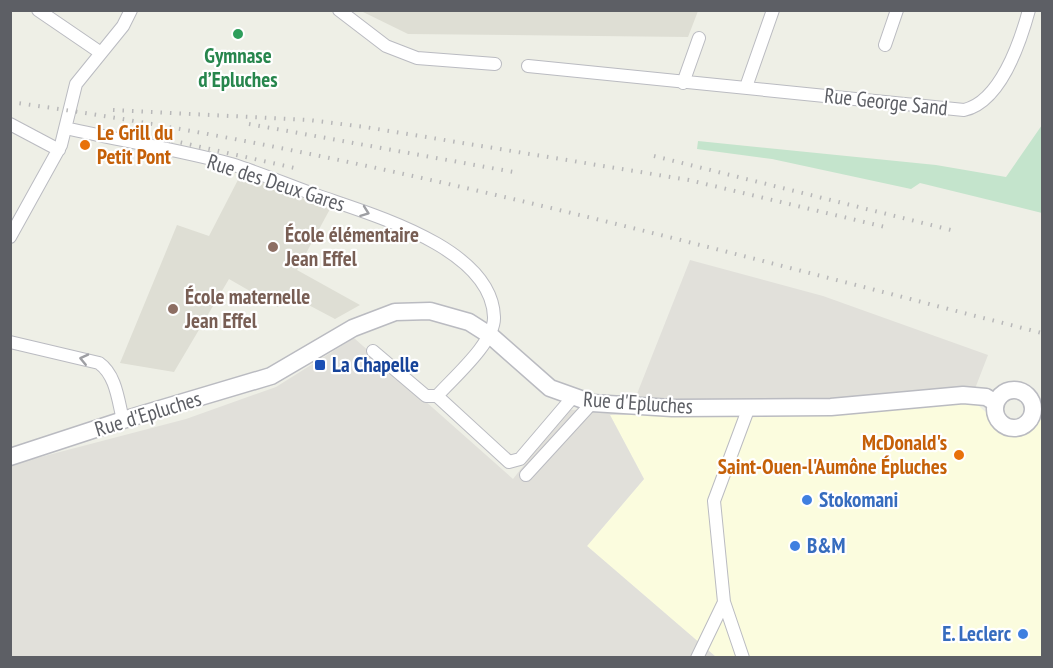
<svg xmlns="http://www.w3.org/2000/svg" width="1053" height="668" font-family="'PT Sans Narrow',sans-serif">
<style>
.commercial{fill:#fbfcde}
.industrial{fill:#e1e0da}
.education{fill:#deded4}
.green{fill:#c4e4cc}
.lines{fill:none;stroke-linecap:round;stroke-linejoin:round}
.minor-casing{stroke:#babbc1;stroke-width:14}
.tertiary-casing{stroke:#babbc1;stroke-width:19}
.minor{stroke:#fff;stroke-width:12}
.tertiary{stroke:#fff;stroke-width:16}
.rail{stroke:#b8b8b9;stroke-width:4;stroke-dasharray:1.5 8;stroke-linecap:butt}
.oneway{stroke:#9e9fa3}
.leisure-dot{fill:#2e9e5b;stroke:#fff;stroke-width:2}
.food-dot{fill:#e8710a;stroke:#fff;stroke-width:2}
.education-dot{fill:#8d6e63;stroke:#fff;stroke-width:2}
.transit-dot{fill:#1a4fb4;stroke:#fff;stroke-width:2}
.shop-dot{fill:#3f7fe0;stroke:#fff;stroke-width:2}
.labels{text-anchor:middle;stroke-width:4.5;stroke-linejoin:round;paint-order:stroke}
.leisure-label{font-size:21px;font-weight:bold;fill:#27864d;stroke:#fff}
.street-label{font-size:21px;fill:#5d5f65;stroke:#fff}
.food-label{font-size:21px;font-weight:bold;fill:#c56008;stroke:#fff;text-anchor:start}
.education-label{font-size:21px;font-weight:bold;fill:#785e54;stroke:#fff;text-anchor:start}
.transit-label{font-size:21px;font-weight:bold;fill:#164399;stroke:#fff;text-anchor:start}
.shop-label{font-size:21px;font-weight:bold;fill:#366cbe;stroke:#fff;text-anchor:start}
</style>
<rect width="100%" height="100%" fill="#eeefe6"/>
<path class="commercial" d="M971,399L1007,431L1042,419V657H716L587,546L644,479L610,415L731,414Z"/>
<path class="industrial" d="M690,260L823,296L988,355L971,399L813,412L610,415L644,479L587,546L716,657H11L10,465L186,419L276,387L354,338L513,479L567,410L631,409Z"/>
<path class="education" d="M361,11H698L688,37L408,34Z
M241,174L330,209L297,270L360,305L335,319L286,293L278,307L229,279L174,372L120,363L177,225L209,236Z"/>
<path class="green" d="M1042,125V213L920,183L911,189L772,159L697,149L698,141L936,165L1006,177Z"/>
<g class="lines">
<g class="minor-casing">
<path id="minor" d="M38,10L101,53
M339,10L386,46L417,58L495,64
M885,45L897,10
M528,66L964,110C1000,102 1020,43 1029,10
M683,83L699,38
M746,87L773,10
M10,124L59,150
M66,128C121,141 177,149 231,164C260,173 288,185 316,195C369,214 492,247 494,317C495,342 454,377 437,396L509,462L520,459L572,398
M10,237L61,145L76,84L123,26L131,10
M10,342L99,363C116,375 118,400 123,420
M373,351L426,396H437
M526,475L592,403
M724,602L743,658
M697,658L724,602L714,501L749,407"/>
</g>
<g class="tertiary-casing">
<path id="tertiary" d="M995 409a19 19 0 1 1 38 0a19 19 0 1 1-38 0Z
M10,457L123,420L271,376L353,328L395,312L430,311L469,322L491,336L550,388L592,403L672,408L831,407L963,395L986,397L996,403"/>
</g>
<use href="#minor" class="minor"/>
<use href="#tertiary" class="tertiary"/>
<path class="rail" d="M10,102C360,150 701,246 1042,333
M113,110L309,120L365,127L689,180L885,227
M249,124L519,173
M125,130L299,169
M654,156L951,230"/>
</g>
<defs><path id="oneway-chevron" d="M-2-3.5L2.5 0L-2 3.5" fill="none" stroke-width="1.6" stroke-linecap="round" stroke-linejoin="round" transform="scale(1.5)"/></defs>
<g class="oneway">
<use href="#oneway-chevron" transform="translate(365 212) rotate(20)"/>
<use href="#oneway-chevron" transform="translate(84 359) rotate(-167)"/>
</g>
<circle class="leisure-dot" cx="238" cy="34" r="6"/>
<g class="food-dot">
<circle cx="85" cy="145" r="6"/>
<circle cx="959" cy="455" r="6"/>
</g>
<g class="education-dot">
<circle cx="273" cy="247" r="6"/>
<circle cx="173" cy="309" r="6"/>
</g>
<rect class="transit-dot" x="314" y="359" width="12" height="12" rx="3"/>
<g class="shop-dot">
<circle cx="807" cy="500" r="6"/>
<circle cx="795" cy="546" r="6"/>
<circle cx="1023" cy="634" r="6"/>
</g>
<g class="labels">
<g class="leisure-label">
<text x="238" y="63">Gymnase<tspan x="238" dy="24">d’Epluches</tspan></text>
</g>
<g class="street-label">
<text transform="translate(886 102) rotate(6)" y="7">Rue George Sand</text>
<text transform="translate(276 183) rotate(18)" y="7">Rue des Deux Gares</text>
<text transform="translate(638 403) rotate(4)" y="7">Rue d'Epluches</text>
<text transform="translate(148 414) rotate(-17)" y="7">Rue d'Epluches</text>
</g>
<g class="food-label">
<text x="97" y="140">Le Grill du<tspan x="97" dy="24">Petit Pont</tspan></text>
<text x="947" y="450" text-anchor="end">McDonald's<tspan x="947" dy="24">Saint-Ouen-l'Aumône Épluches</tspan></text>
</g>
<g class="education-label">
<text x="285" y="242">École élémentaire<tspan x="285" dy="24">Jean Effel</tspan></text>
<text x="185" y="304">École maternelle<tspan x="185" dy="24">Jean Effel</tspan></text>
</g>
<g class="transit-label">
<text x="332" y="372">La Chapelle</text>
</g>
<g class="shop-label">
<text x="819" y="507">Stokomani</text>
<text x="807" y="553">B&amp;M</text>
<text x="1011" y="641" text-anchor="end">E. Leclerc</text>
</g>
</g>
<rect width="1053" height="668" fill="none" stroke="#5d5f65" stroke-width="24"/>
</svg>
